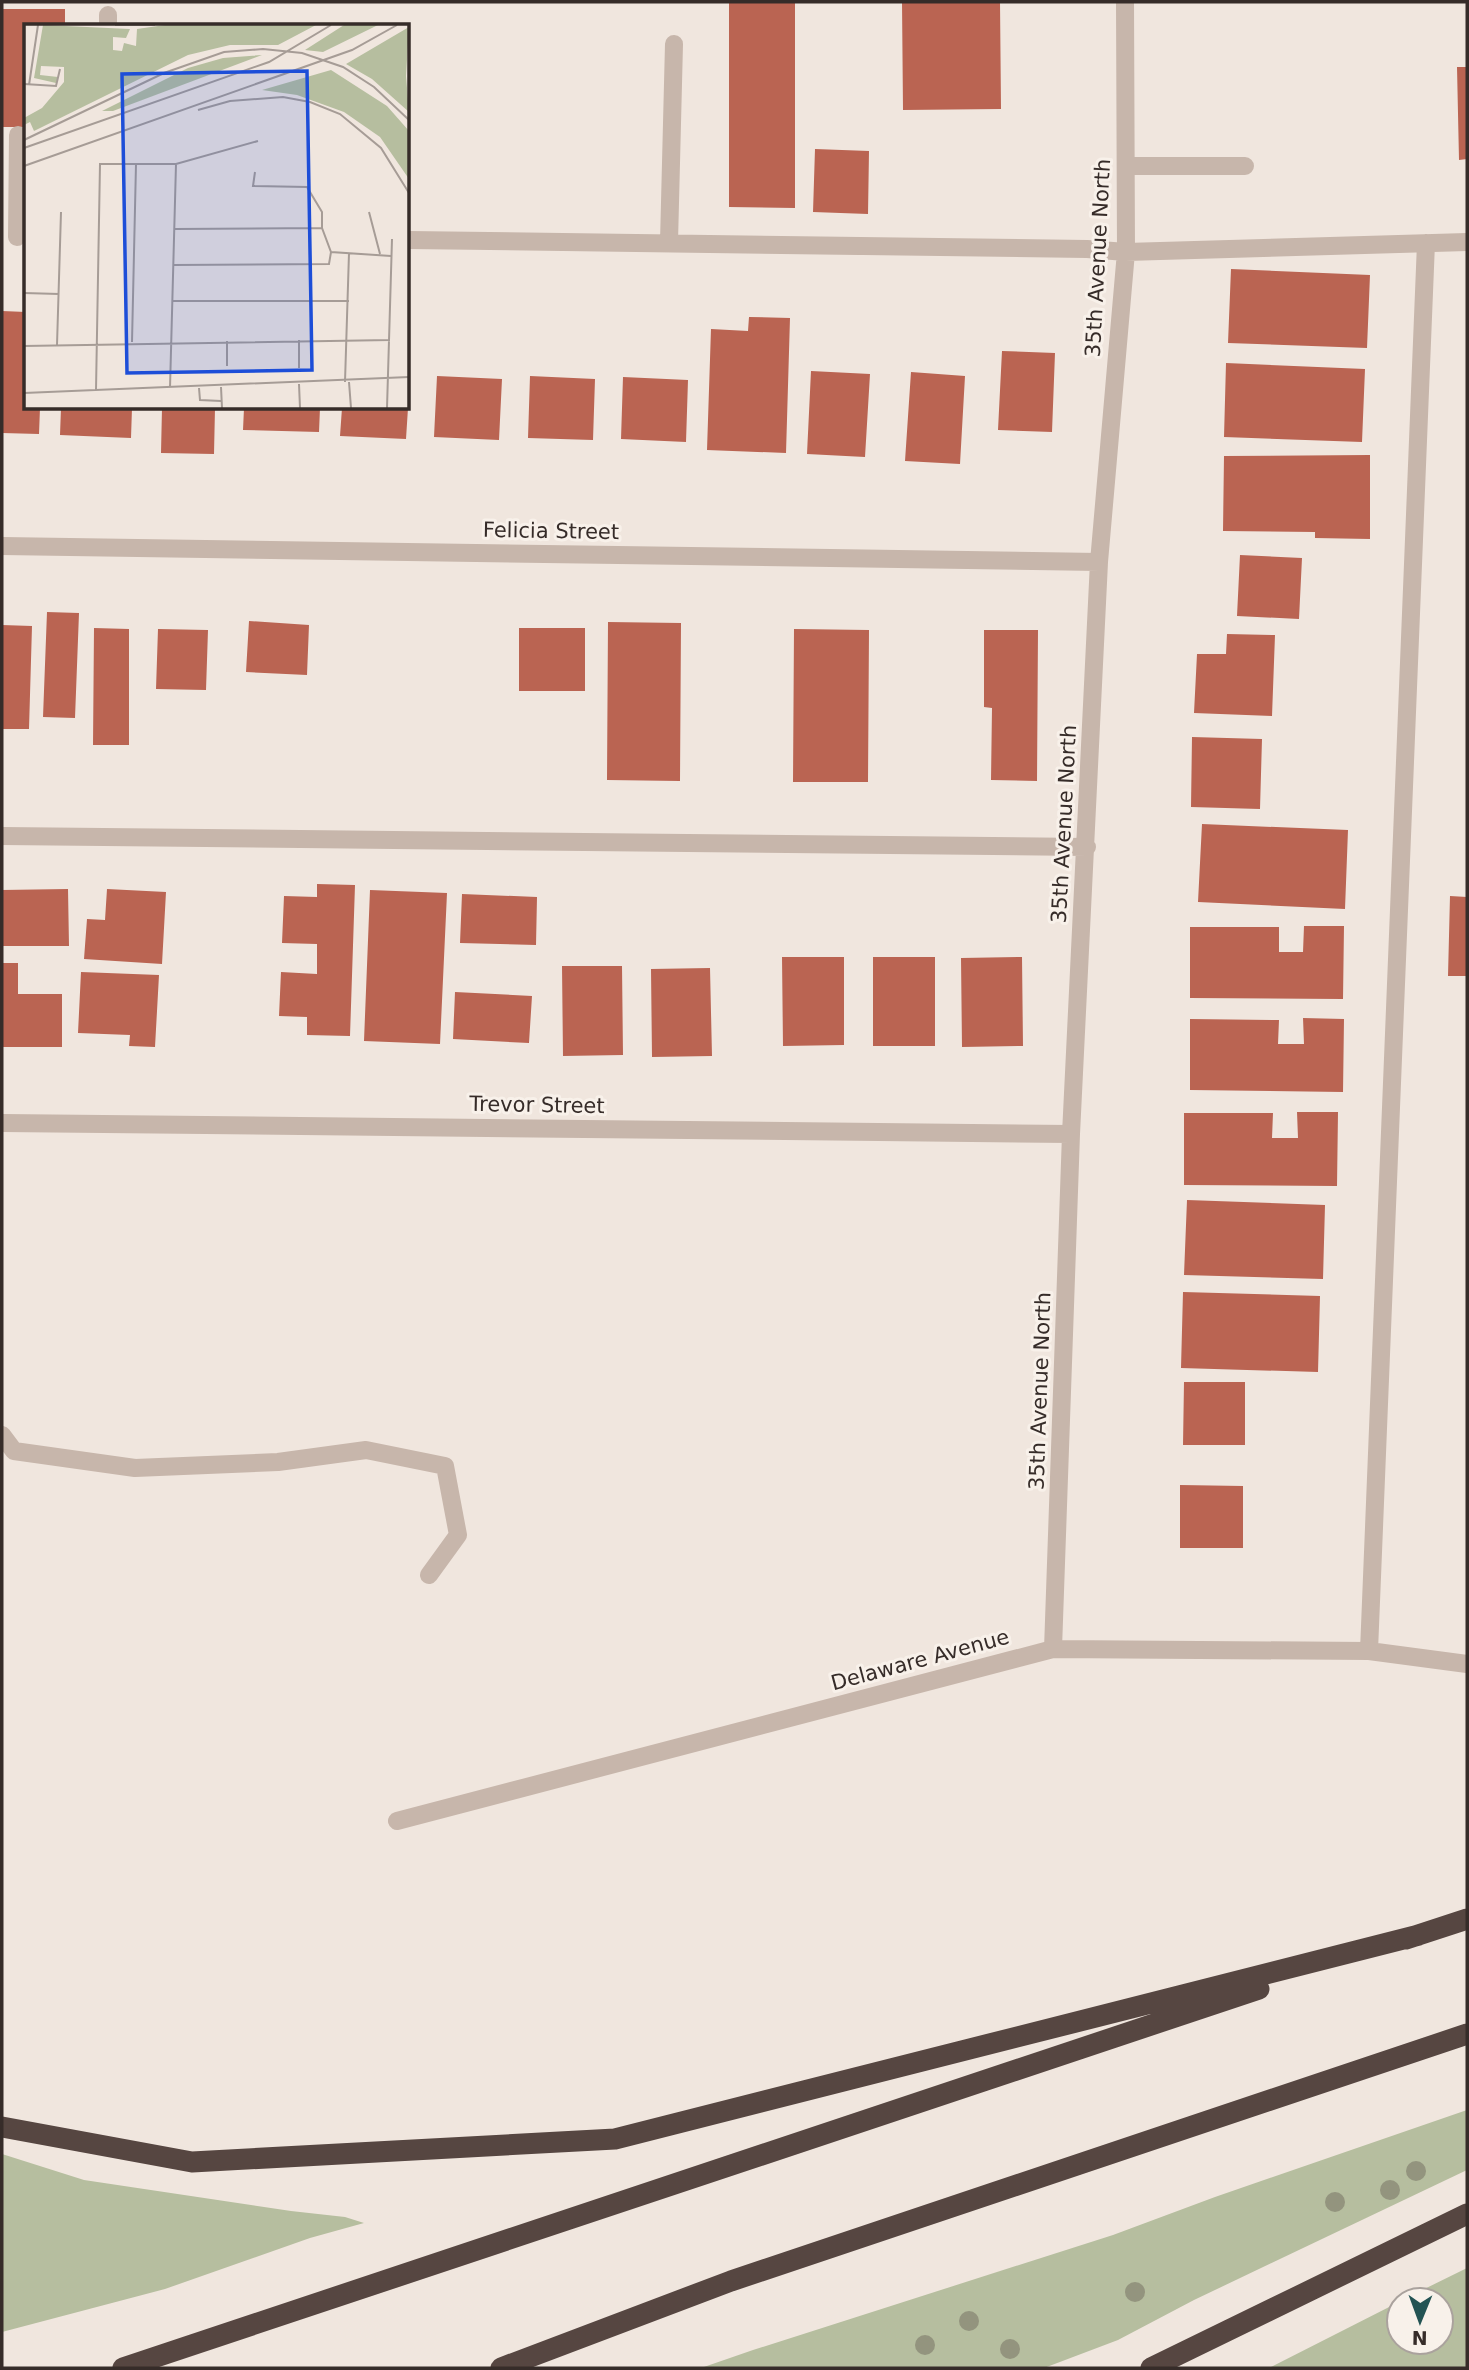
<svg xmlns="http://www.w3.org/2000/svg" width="1469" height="2370" font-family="'DejaVu Sans',sans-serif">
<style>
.green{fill:#b6be9f}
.building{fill:#ba6452}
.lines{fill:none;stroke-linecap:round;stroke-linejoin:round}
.minor{stroke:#c7b6ab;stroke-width:18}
.highway{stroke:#564641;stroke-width:21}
.tree{fill:#93947e}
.labels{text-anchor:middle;stroke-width:6;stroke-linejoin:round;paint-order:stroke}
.street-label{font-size:21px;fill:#362c29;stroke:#f8f1ea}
.inset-road{fill:none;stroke:#a69c96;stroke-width:2}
.view{fill:#1d4ed8;fill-opacity:0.15;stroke:#1d4ed8;stroke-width:3.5}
.inset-edge{fill:none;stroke:#362c29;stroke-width:3.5}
</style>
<rect width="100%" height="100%" fill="#f0e6de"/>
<path class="green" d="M1467,2110V2170L1194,2300L1118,2340L1044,2368H701L753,2350L1113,2235L1215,2197Z
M2,2154L84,2180L291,2211L345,2217L364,2223L310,2238L165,2289L2,2332Z
M1467,2268V2368H1269L1399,2302V2342H1441V2300H1402Z"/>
<path class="building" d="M729,2H795V208L729,207Z
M902,2H1000L1001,109L903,110Z
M2,9H65V26H26V127H2Z
M1457,67H1467V159L1459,160Z
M815,149L869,151L868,214L813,212Z
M1231,269L1370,275L1367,348L1228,343Z
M2,311L26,312V408H40L39,434L2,433Z
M749,317L790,318L786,453L707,450L711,329L748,331Z
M1002,351L1055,353L1052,432L998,430Z
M1226,363L1365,369L1362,442L1224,437Z
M811,371L870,374L865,457L807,454Z
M911,372L965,376L960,464L905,461Z
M437,376L502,379L499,440L434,437Z
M530,376L595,379L593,440L528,438Z
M623,377L688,380L686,442L621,439Z
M61,408H132L131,438L60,435Z
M162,408H215L214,454L161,453Z
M244,408H320L319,432L243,430Z
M342,408H408L406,439L340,436Z
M1370,455V539L1315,538V532L1223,531L1224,456Z
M1240,555L1302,558L1299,619L1237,616Z
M47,612L79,613L75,718L43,717Z
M249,621L309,625L307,675L246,672Z
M608,622L681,623L680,781L607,780Z
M2,625L32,626L29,729H2Z
M94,628L129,629V745H93Z
M519,628H585V691H519Z
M158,629L208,630L206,690L156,689Z
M794,629L869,630L868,782H793Z
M984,630H1038L1037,781L991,780L992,708L984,707Z
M1227,634L1275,635L1272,716L1194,713L1197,654H1226Z
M1192,737L1262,739L1260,809L1191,807Z
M1202,824L1348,830L1345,909L1198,902Z
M317,884L355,885L350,1036L307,1035V1017L279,1016L281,972L317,974V944L282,943L284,896L317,897Z
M68,889L69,946H2V890Z
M107,889L166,892L162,964L84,959L87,919L105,920Z
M370,890L447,893L440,1044L364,1041Z
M462,894L537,897L536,945L460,943Z
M1450,896L1467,897V976H1448Z
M1304,926H1344L1343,999L1190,998V927H1279V952H1303Z
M782,957H844V1045L783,1046Z
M873,957H935V1046H873Z
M1022,957L1023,1046L962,1047L961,958Z
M2,963H18V994H62V1047H2Z
M562,966H622L623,1055L563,1056Z
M710,968L712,1056L652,1057L651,969Z
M81,972L159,975L155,1047L129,1046L130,1035L78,1033Z
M455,992L532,996L529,1043L453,1039Z
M1303,1018L1344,1019L1343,1092L1190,1090V1019L1279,1020L1278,1044H1304Z
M1297,1112H1338L1337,1186L1184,1185V1113H1273L1272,1138H1298Z
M1187,1200L1325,1205L1323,1279L1184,1275Z
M1183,1292L1320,1296L1318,1372L1181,1368Z
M1184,1382H1245V1445H1183Z
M1180,1485L1243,1486V1548H1180Z"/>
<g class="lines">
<path class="minor" d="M108,26V15
M1126,166H1245
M17,237L18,135
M408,240L1087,249L1126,252L1467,242
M669,242L674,44
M2,546L1099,562
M2,836L1087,847
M2,1123L1071,1134
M2,1435L14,1451L135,1468L278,1462L366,1450L445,1466L458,1535L429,1575
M1053,1649L1071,1134L1099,562L1126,252L1125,2
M1369,1651L1426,243
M397,1821L1053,1649L1369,1651L1467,1664"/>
<path class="highway" d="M1406,1939L1467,1919
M2,2127L192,2162L615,2139L1419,1935
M123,2368L1259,1989
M501,2368L731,2281L1467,2034
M1151,2368L1467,2214"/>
</g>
<g class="tree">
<circle cx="1416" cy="2171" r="10"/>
<circle cx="1390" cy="2190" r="10"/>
<circle cx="1335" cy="2202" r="10"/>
<circle cx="1135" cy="2292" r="10"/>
<circle cx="969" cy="2321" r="10"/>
<circle cx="925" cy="2345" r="10"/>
<circle cx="1010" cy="2349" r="10"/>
</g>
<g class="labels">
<g class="street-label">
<text transform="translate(1098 258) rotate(-87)" y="7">35th Avenue North</text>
<text transform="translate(551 531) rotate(1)" y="7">Felicia Street</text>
<text transform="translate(1064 824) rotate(-87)" y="7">35th Avenue North</text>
<text transform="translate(537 1105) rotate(1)" y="7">Trevor Street</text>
<text transform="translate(1040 1391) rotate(-88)" y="7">35th Avenue North</text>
<text transform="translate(920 1660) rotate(-15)" y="7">Delaware Avenue</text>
</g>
</g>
<g transform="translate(24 24)">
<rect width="385" height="385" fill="#f0e6de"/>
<path d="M19,1L106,5L102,14L89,13V26L98,27L100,19L112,22L113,5L141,1H292L254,21H206L164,31L10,107L6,98L0,101V94L18,84L40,58V43L17,42L16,51L34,53L32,59L10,54ZM320,1H354L299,28L281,26ZM385,3L382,52L385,88L348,55L322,40ZM238,31L89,87H78L164,44L199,34ZM307,46L363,82L385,107V155L356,113L320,88L273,71L238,66Z" fill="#b6be9f"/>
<path class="inset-road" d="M91,1H131M0,60L32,62L36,45M5,61L14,1M174,86L206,77L259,73L286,78L316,90L357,124L385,169M0,116L140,49L200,28L239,25L278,29L319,43L350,63L385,96M0,124L245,38L307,1M0,142L328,26L373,1M231,148L229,162L283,163L298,188V204M345,188L356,230M151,205L298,204L307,228L367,232M0,217V189M149,241L305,240L307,228M0,269L35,270M149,277H325M275,316V344M108,318L112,140M33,321L37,188M0,322L366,316M203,342V317M321,358L325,229M325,358L327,384M275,360L276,384M197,363L198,384M146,364L152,140M175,364L176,376L197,377M72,366L76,140H152L234,117M0,369L385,353M363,384L368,215"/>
<path class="view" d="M283,47L288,346L103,349L98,50Z"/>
<rect width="385" height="385" class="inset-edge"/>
</g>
<rect width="1469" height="2370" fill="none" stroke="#362c29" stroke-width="7"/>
<g transform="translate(1420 2321) rotate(181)"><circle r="33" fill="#f8f1ea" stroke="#aaa29d" stroke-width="2"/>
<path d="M0-5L12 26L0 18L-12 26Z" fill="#235353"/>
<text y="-10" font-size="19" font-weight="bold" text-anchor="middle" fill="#362c29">N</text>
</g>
</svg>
